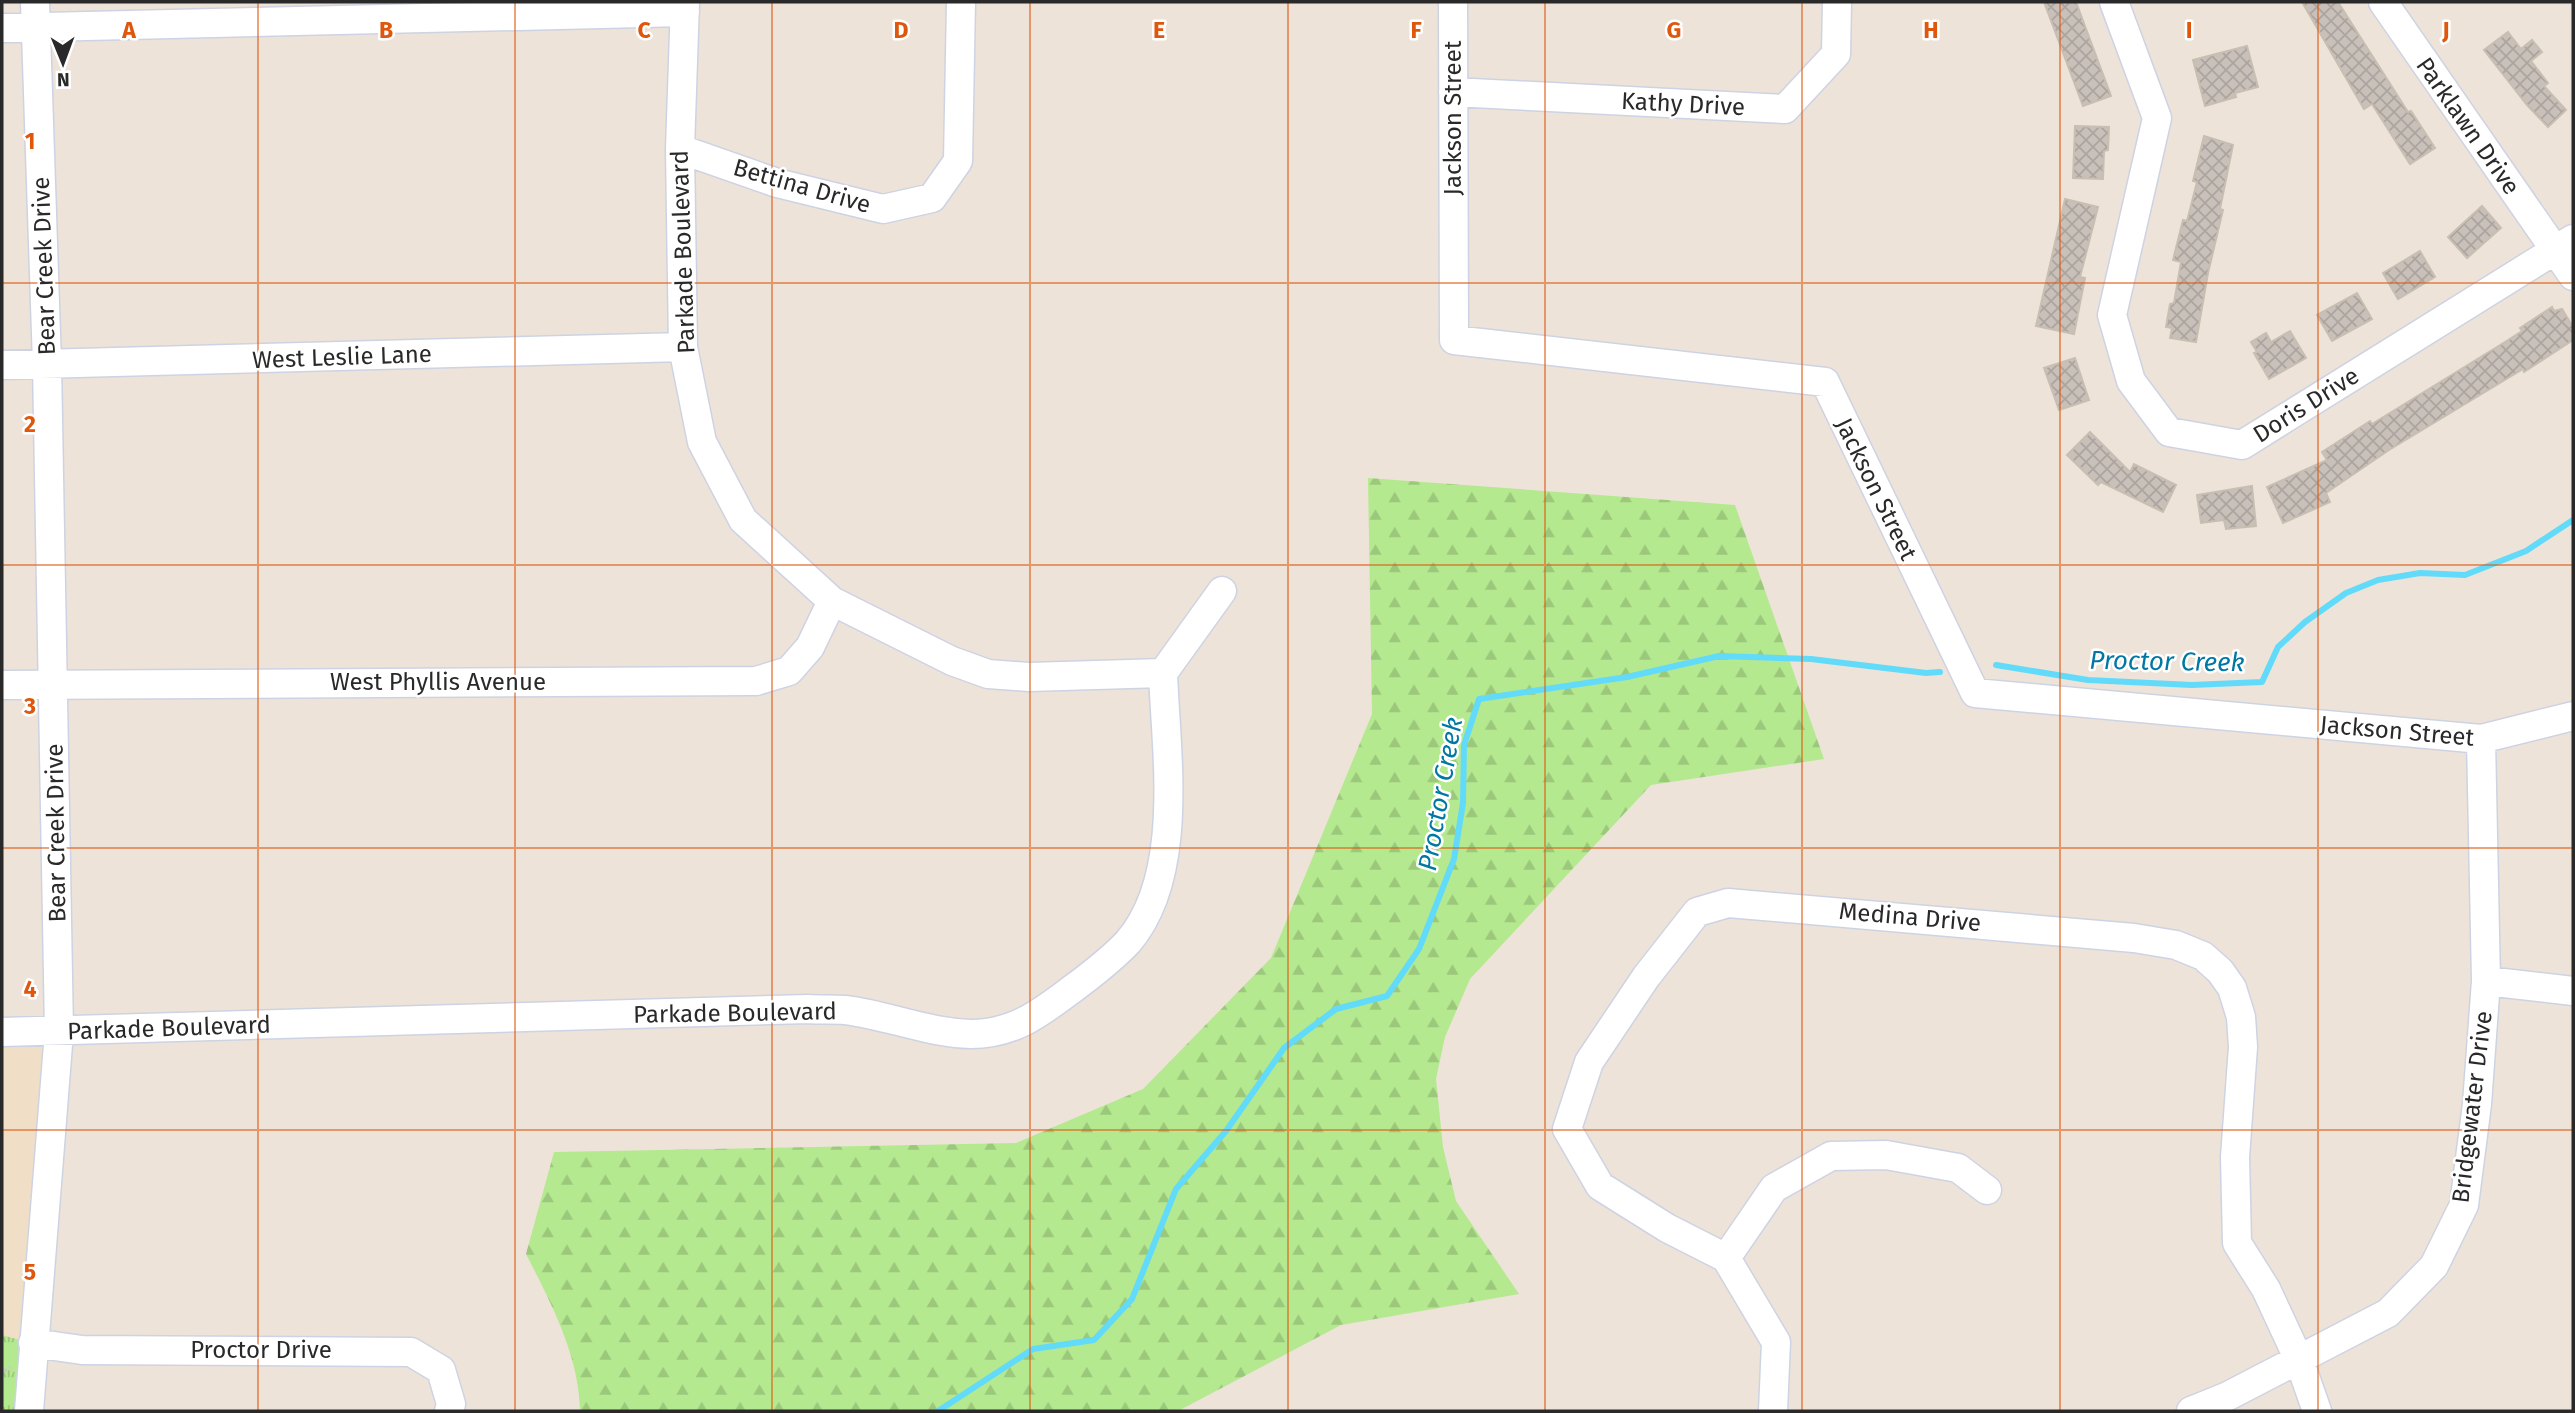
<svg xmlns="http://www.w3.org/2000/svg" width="2575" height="1413" font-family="'Fira Sans',sans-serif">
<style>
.education{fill:#f0dfc6}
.forest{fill:url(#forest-firs)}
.park{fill:url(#park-tufts)}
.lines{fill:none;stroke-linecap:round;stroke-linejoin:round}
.stream{stroke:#61dbf9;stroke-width:6}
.building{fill:url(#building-cross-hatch);stroke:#c8bfb2;stroke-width:2}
.minor-casing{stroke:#ced3e3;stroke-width:31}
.path{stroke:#c7c7c7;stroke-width:3.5;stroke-dasharray:5 3.5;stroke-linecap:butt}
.minor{stroke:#fff;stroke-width:28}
.grid{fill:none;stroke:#de570d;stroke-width:2;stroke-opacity:0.55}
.labels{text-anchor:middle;stroke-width:5;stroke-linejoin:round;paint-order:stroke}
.street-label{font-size:24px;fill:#292929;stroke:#fff}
.water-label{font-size:26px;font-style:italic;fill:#0177a4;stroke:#fff}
.grid-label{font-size:23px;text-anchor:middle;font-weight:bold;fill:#de570d;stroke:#fff;stroke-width:5;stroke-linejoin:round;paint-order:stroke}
</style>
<defs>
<pattern id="forest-firs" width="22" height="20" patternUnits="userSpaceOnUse" patternTransform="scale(1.75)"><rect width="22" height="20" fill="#b4e98f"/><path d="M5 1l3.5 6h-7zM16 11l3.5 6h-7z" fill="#9bc87b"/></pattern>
<pattern id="park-tufts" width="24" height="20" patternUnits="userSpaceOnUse" patternTransform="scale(1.75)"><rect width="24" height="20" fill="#b4e98f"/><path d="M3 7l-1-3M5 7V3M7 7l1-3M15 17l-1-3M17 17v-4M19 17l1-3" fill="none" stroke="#9bc87b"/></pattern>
<pattern id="building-cross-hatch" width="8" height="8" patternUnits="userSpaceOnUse" patternTransform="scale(1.75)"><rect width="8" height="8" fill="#c8c0b9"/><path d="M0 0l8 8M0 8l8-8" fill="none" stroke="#aca59f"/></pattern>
</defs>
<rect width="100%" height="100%" fill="#ede3d9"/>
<path class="education" d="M2,1039L44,1041L27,1338L20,1340L2,1335Z"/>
<path class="forest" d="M1368,478L1735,505L1824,759L1651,785L1470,979L1445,1037L1436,1079L1443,1147L1456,1201L1519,1294L1341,1325L1178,1411H580C579,1355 551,1303 526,1254L554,1152L1016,1143L1143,1089L1271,958L1372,714Z"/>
<path class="park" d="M2,1335L20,1340L16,1411H2Z"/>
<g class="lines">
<path class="stream" d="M1996,665L2088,680L2192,685L2262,682L2278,647L2305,622L2346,593L2378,580L2420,573L2465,575L2526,551L2573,520
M938,1411L1033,1349L1094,1340L1132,1299L1176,1189L1226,1131L1284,1048L1336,1009L1387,996L1419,949L1454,859L1463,803L1464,745L1479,699L1627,677L1719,656L1811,659L1926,673L1940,672"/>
</g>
<path class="building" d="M2044,2H2076L2111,96L2083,106Z
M2302,2H2338L2408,112L2411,111L2435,148L2410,164L2372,104L2364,109Z
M2508,32L2521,49L2532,40L2542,52L2531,61L2548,83L2544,86L2566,110L2548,127L2527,105L2484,50Z
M2247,46L2258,87L2235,93L2236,97L2205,106L2193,60Z
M2075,126L2109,127L2108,150L2104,151L2103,179L2073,178Z
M2204,136L2233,145L2220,209L2223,210L2208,273L2196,342L2170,338L2172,328L2166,327L2170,304L2174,303L2181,262L2173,260L2183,220L2187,221L2197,182L2193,181Z
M2065,199L2098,207L2080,277L2085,278L2074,334L2036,326Z
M2482,206L2501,228L2467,258L2448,237Z
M2420,251L2435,277L2398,299L2383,273Z
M2357,293L2372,319L2332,341L2317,315Z
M2552,307L2554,311L2562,309L2573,327V340L2524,372L2523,369L2389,450L2326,493L2330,502L2283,523L2267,487L2327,460L2322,452L2370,421L2372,424L2505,342L2522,331L2520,328Z
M2290,331L2306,358L2269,379L2254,353L2257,352L2251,342L2266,333L2271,342Z
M2075,358L2089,400L2059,410L2044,368Z
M2090,432L2130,472L2134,464L2176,485L2163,512L2101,482L2098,485L2067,455Z
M2252,486L2256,526L2226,529L2224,520L2201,523L2197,495Z"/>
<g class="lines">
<g class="minor-casing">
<path id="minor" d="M685,2L680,149L683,347L702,442L743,520L832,601L952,661L988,674L1029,677L1163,673
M1453,2L1454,340L1825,382L1975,693L2481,739L2573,716
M2114,2L2157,118L2112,315L2131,381L2169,432L2242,445L2573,239
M2383,2L2573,276
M2,28L685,12
M1453,92L1785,109L1836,54L1837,2
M680,149L777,183L883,209L932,198L958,161L961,2
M2,365L683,347
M1163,673L1222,591
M2,685L756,681L789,671L810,647L832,601
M2486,981L2573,991
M2,1032L808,1009C820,1010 833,1009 845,1010C887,1015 928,1033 971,1034C1013,1034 1039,1014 1071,990C1090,976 1111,960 1128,942C1185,876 1166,754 1163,673
M1726,1258L1774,1188L1831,1156L1886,1155L1958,1168L1987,1190
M33,1343L82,1350L411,1352L441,1370L451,1404L449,1411
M29,1411L59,1032L47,364L35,2
M1773,1411L1776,1342L1726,1258L1667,1228L1600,1186L1567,1129L1589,1062L1646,977L1697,912L1728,903L2134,938L2176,945L2203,956L2220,971L2232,988L2241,1017L2243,1047L2235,1157L2237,1243L2266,1289L2299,1360L2317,1411
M2191,1411L2228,1396L2388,1313L2434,1266L2464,1205L2477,1104L2486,981L2481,739"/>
</g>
<path class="path" d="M2,1372L10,1367"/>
<use href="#minor" class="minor"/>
</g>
<path class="grid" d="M258,2V1411M515,2V1411M772,2V1411M1030,2V1411M1288,2V1411M1545,2V1411M1802,2V1411M2060,2V1411M2318,2V1411M2,283H2573M2,565H2573M2,848H2573M2,1130H2573"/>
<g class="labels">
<g class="street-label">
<text transform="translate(1683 104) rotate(3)" y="8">Kathy Drive</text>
<text transform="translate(1453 118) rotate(-90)" y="8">Jackson Street</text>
<text transform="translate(2468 126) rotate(55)" y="8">Parklawn Drive</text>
<text transform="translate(802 186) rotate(16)" y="8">Bettina Drive</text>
<text transform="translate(683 252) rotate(-92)" y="8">Parkade Boulevard</text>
<text transform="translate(44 266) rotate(-92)" y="8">Bear Creek Drive</text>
<text transform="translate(342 357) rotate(-2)" y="8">West Leslie Lane</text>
<text transform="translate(2306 405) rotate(-32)" y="8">Doris Drive</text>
<text transform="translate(1876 489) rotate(64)" y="8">Jackson Street</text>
<text x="438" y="690">West Phyllis Avenue</text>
<text transform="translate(2397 731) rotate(5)" y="8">Jackson Street</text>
<text transform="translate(56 833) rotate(-91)" y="8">Bear Creek Drive</text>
<text transform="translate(1910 917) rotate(5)" y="8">Medina Drive</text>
<text transform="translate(735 1013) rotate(-1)" y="8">Parkade Boulevard</text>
<text transform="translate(169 1028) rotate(-2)" y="8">Parkade Boulevard</text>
<text transform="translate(2472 1107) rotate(-83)" y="8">Bridgewater Drive</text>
<text x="261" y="1358">Proctor Drive</text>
</g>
<g class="water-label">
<text transform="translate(2167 661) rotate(1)" y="9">Proctor Creek</text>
<text transform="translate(1440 794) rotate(-80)" y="9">Proctor Creek</text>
</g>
</g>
<g class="grid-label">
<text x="129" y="38">A</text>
<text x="386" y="38">B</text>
<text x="644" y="38">C</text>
<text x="901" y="38">D</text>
<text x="1159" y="38">E</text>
<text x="1416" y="38">F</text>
<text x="1674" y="38">G</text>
<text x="1931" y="38">H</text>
<text x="2189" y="38">I</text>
<text x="2446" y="38">J</text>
<text x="30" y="149">1</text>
<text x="30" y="432">2</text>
<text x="30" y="714">3</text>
<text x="30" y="997">4</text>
<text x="30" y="1280">5</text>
</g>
<rect width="2575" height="1413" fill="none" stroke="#292929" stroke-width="7"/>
<g transform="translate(63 63) rotate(179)" stroke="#ffffff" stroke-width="5" paint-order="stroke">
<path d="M0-5L12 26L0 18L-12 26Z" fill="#292929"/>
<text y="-10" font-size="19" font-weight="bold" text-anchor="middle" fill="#292929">N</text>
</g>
</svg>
